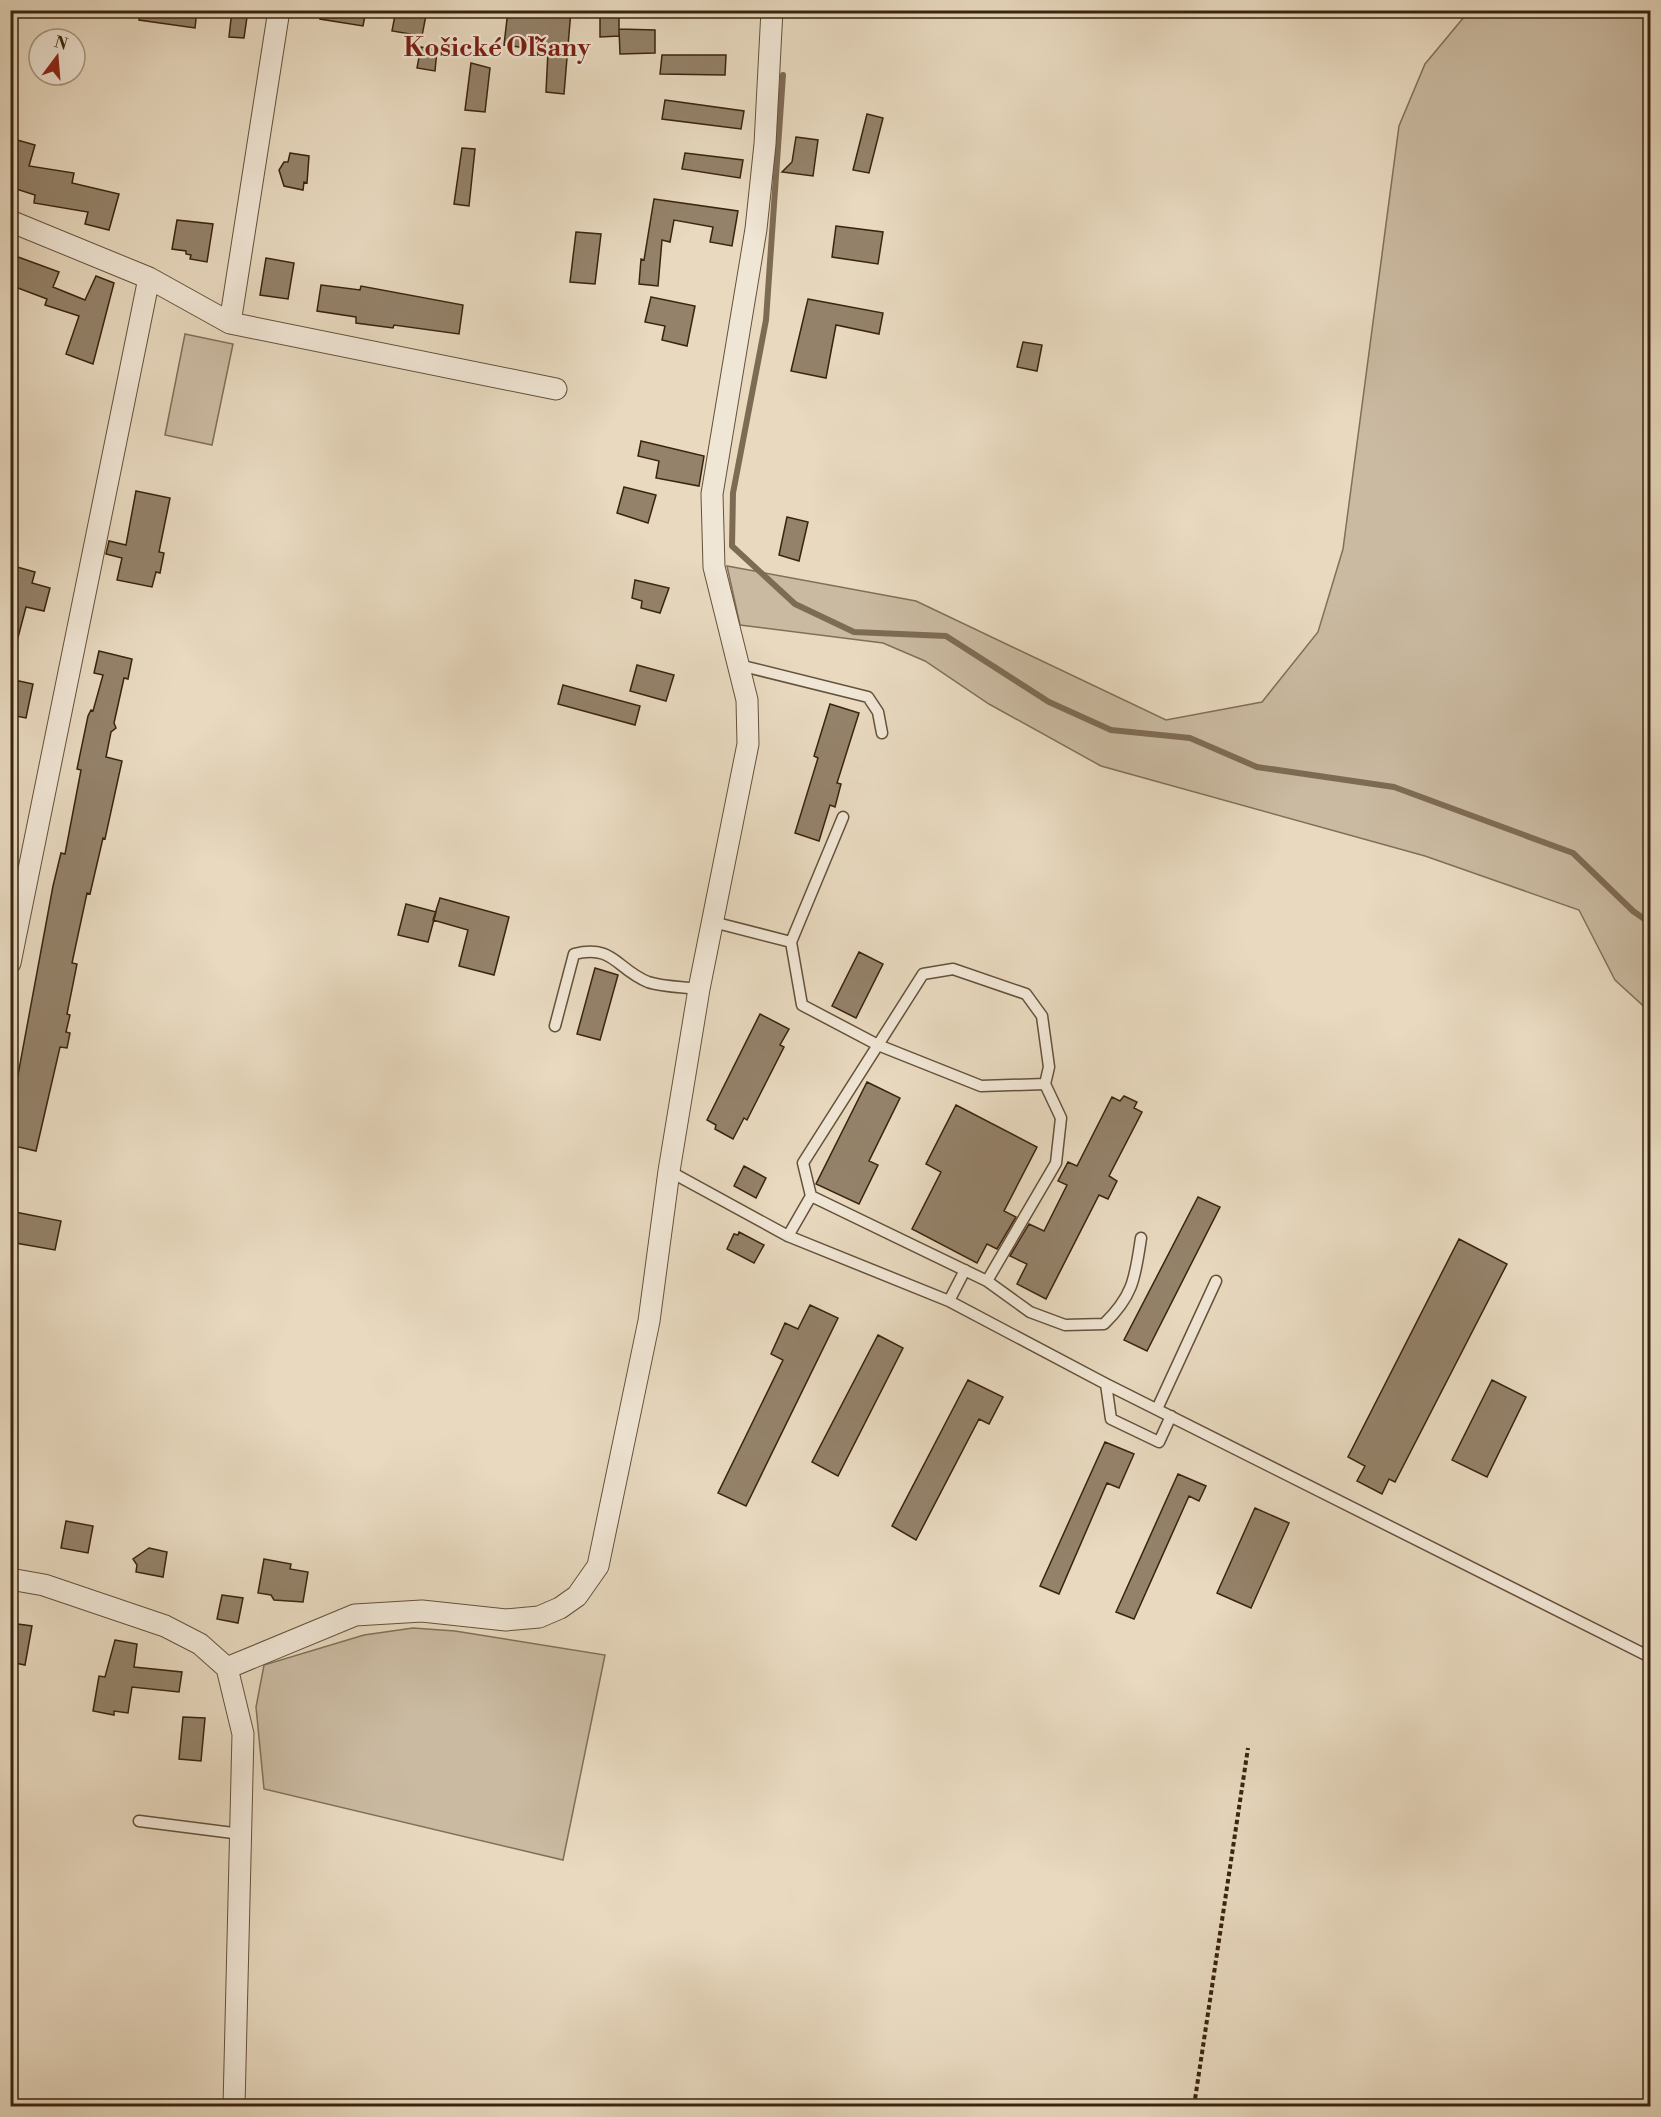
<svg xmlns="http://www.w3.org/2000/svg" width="1661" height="2117" font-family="'Libre Bodoni',serif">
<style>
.green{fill:#cabaa1;stroke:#826f58;stroke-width:1.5}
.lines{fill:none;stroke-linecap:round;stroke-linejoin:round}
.stream{stroke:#7e6b54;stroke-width:6}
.building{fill:#94826a;stroke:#39240e;stroke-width:1.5}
.service-casing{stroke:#65513a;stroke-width:13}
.minor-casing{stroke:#65513a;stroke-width:23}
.path{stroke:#39240e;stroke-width:4;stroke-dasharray:4.5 3;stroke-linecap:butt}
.service{stroke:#f0e6d5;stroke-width:10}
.minor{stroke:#f0e6d5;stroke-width:21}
.labels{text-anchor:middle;stroke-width:4.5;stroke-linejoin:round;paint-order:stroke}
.quarter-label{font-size:26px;font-weight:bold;fill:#7a1f14;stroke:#f0e6d5}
</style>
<rect width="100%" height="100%" fill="#e8d9bf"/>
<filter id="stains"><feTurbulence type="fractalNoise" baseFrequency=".00333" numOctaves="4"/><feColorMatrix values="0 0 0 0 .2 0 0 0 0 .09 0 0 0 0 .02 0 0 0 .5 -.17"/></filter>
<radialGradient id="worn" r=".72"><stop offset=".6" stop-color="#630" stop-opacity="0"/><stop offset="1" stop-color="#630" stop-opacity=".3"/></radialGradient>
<path class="green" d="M1469,11H1650V1012L1615,980L1579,910L1425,856L1101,766L989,704L925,661L883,643L740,625L727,566L916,601L1166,720L1262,702L1318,632L1343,549L1399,126L1425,64Z
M185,334L233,344L212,445L165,435Z
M413,1628L455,1631L605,1655L563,1860L264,1789L256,1707L264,1665L364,1635Z"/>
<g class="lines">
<path class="stream" d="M783,75L766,320L733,493L732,546L795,604L854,632L946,636L1049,702L1111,730L1190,738L1257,767L1394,787L1573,853L1633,911L1650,923"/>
</g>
<path class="building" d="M140,10H197L195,28L139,20Z
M232,10H248L244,38L229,37Z
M321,10H366L363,26L320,19Z
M396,10H427L422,36L392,31Z
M508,10H571L564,94L546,92L548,51L504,45Z
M600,10H619V36L600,37Z
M619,29L655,30V53L620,54Z
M421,47L437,50L435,71L417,68Z
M662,55H726L725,75L660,74Z
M471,63L490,68L485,112L465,110Z
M665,100L744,111L741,129L662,119Z
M867,114L883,118L869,173L853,170Z
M796,137L818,140L813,176L782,172L792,162Z
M10,138L35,145L29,166L74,173L72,183L119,194L109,230L85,224L88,212L34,203L35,195L10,187Z
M462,148L475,149L469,206L454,204Z
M290,153L309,156L307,183L304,182L303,190L284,186L279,170L284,162H288Z
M685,153L743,160L740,178L682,169Z
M654,199L738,211L732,246L710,242L713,227L674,220L670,242L662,240L658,286L639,284L641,259L644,260Z
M177,220L213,224L207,262L190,259L191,255L186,254V251L172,249Z
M836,226L883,232L878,264L832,257Z
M576,232L601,234L595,284L570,282Z
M10,254L59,272L53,287L85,300L96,276L114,283L93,364L66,354L79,316L45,305L47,299L10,285Z
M266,258L294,263L288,299L260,295Z
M321,285L360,290L361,286L463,305L459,334L394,325L393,328L356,323V317L317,311Z
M651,297L695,306L687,346L662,340L665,326L645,322Z
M808,299L883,313L879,334L836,325L826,378L791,371Z
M1023,342L1042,345L1037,371L1017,367Z
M641,441L704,456L699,486L656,478L659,461L638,456Z
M624,487L656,495L648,523L617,513Z
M136,491L170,498L159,552L164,553L160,573L156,572L152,587L117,580L122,558L106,554L109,541L126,545Z
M787,517L808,522L799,561L779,555Z
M10,565L35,572L32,583L50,588L44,611L26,607L16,645L10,644Z
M635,580L669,588L660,613L641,608L642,601L632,598Z
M99,651L132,659L128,679L124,678L114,723L116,728L111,732L106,757L122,761L105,839L103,838L90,894L87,893L72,963L77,964L67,1014L70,1015L66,1032L70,1033L67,1048L60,1047L36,1151L10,1145V1118L53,886L61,853L65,854L81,770L77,769L88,716L91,710L93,711L103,675L94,673Z
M637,665L674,675L666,701L630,691Z
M10,679L33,684L26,718L10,715Z
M563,685L640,706L635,725L558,704Z
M830,704L859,713L837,783L841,784L835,807L830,805L819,841L795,833L818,758L814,756Z
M440,898L509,917L494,975L459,966L468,930L433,920Z
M406,904L436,912L428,942L398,935Z
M859,952L883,964L856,1018L832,1006Z
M595,968L618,975L600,1040L577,1034Z
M760,1014L789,1029L780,1045L784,1047L747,1120L744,1118L733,1139L715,1129L716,1125L707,1120Z
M867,1082L900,1098L869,1161L878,1165L859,1204L816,1184Z
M1124,1096L1137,1102L1134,1108L1142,1112L1109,1176L1117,1181L1108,1199L1099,1195L1046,1299L1017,1284L1027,1264L1010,1256L1029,1224L1044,1231L1067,1185L1058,1181L1068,1162L1077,1166L1112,1097L1120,1101Z
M956,1105L1037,1147L1004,1211L1016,1217L997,1249L987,1244L977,1263L912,1229L941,1172L926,1164Z
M744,1166L766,1178L756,1198L734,1186Z
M1198,1197L1220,1207L1147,1351L1124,1340Z
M10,1211L61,1221L55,1250L10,1242Z
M739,1232L764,1245L754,1263L727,1249L734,1234L738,1235Z
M1459,1239L1507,1264L1395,1482L1389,1479L1382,1494L1357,1481L1365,1466L1348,1457Z
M810,1305L838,1318L746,1506L718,1493L783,1360L771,1354L785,1323L798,1329Z
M878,1335L903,1348L838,1476L812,1462Z
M968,1380L1003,1397L989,1424L979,1419L916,1540L892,1526Z
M1492,1380L1526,1397L1487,1477L1452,1460Z
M1105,1442L1134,1454L1119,1488L1107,1483L1059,1594L1040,1586Z
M1178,1474L1206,1486L1199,1501L1189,1496L1134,1619L1116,1612Z
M1255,1508L1289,1523L1251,1608L1217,1593Z
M66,1521L93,1526L88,1553L61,1548Z
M149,1548L167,1552L163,1577L136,1572L137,1565L133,1559Z
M264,1559L291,1564L290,1569L308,1572L303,1602L274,1600L271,1595L258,1593Z
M222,1595L243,1598L238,1623L217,1619Z
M10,1623L32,1626L25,1665L10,1662Z
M115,1640L137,1644L134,1667L182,1672L179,1692L132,1687L128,1713L114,1711V1715L93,1711L99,1676L105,1677Z
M183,1717L205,1718L201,1761L179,1759Z"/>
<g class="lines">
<g class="service-casing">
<path id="service" d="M739,665L868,697L878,712L882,733
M713,922L791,942
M555,1026L574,954C614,944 616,969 648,982C663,987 684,987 699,989
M669,1171L788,1236L949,1301L1106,1384L1650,1657
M811,1196L987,1281L1056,1163L1061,1118L1045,1084
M788,1236L811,1196L803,1163L923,974L953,969L1026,994L1042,1016L1049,1067L1045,1084L981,1086L878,1045L802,1005L791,942L843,817
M987,1281L1030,1312L1065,1325L1104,1324C1134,1295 1135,1277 1141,1238
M949,1301L965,1270
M1106,1384L1111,1419L1159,1442L1171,1416
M1157,1409L1216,1281
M139,1821L241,1834"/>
</g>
<g class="minor-casing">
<path id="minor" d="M10,221L149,278L10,963
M149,278L230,323L556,389
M230,323L279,10
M10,1579L44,1585L165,1626L200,1644L227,1668L243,1734L234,2106
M227,1668L355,1615L422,1611L506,1620L539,1617L560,1608L577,1596L598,1566L649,1321L669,1171L699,989L748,744L747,700L714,567L712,494L756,229L765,144L772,10"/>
</g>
<path class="path" d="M1194,2106L1248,1748"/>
<use href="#service" class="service"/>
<use href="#minor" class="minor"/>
</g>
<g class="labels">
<g class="quarter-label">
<text x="497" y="56">Košické Oľšany</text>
</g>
</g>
<rect width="1661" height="2117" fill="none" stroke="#e8d9bf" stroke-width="36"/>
<rect x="12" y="12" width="1637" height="2093" fill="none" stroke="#39240e" stroke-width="3"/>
<rect x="18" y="18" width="1625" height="2081" fill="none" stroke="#39240e" stroke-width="1.5"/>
<g transform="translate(57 57) rotate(16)"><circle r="28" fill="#f0e6d5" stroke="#a79885" stroke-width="1.5"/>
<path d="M0-4.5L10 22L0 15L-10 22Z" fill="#8f2418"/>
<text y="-9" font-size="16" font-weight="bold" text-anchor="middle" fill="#39240e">N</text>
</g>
<rect width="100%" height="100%" filter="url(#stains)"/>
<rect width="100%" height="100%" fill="url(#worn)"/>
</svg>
